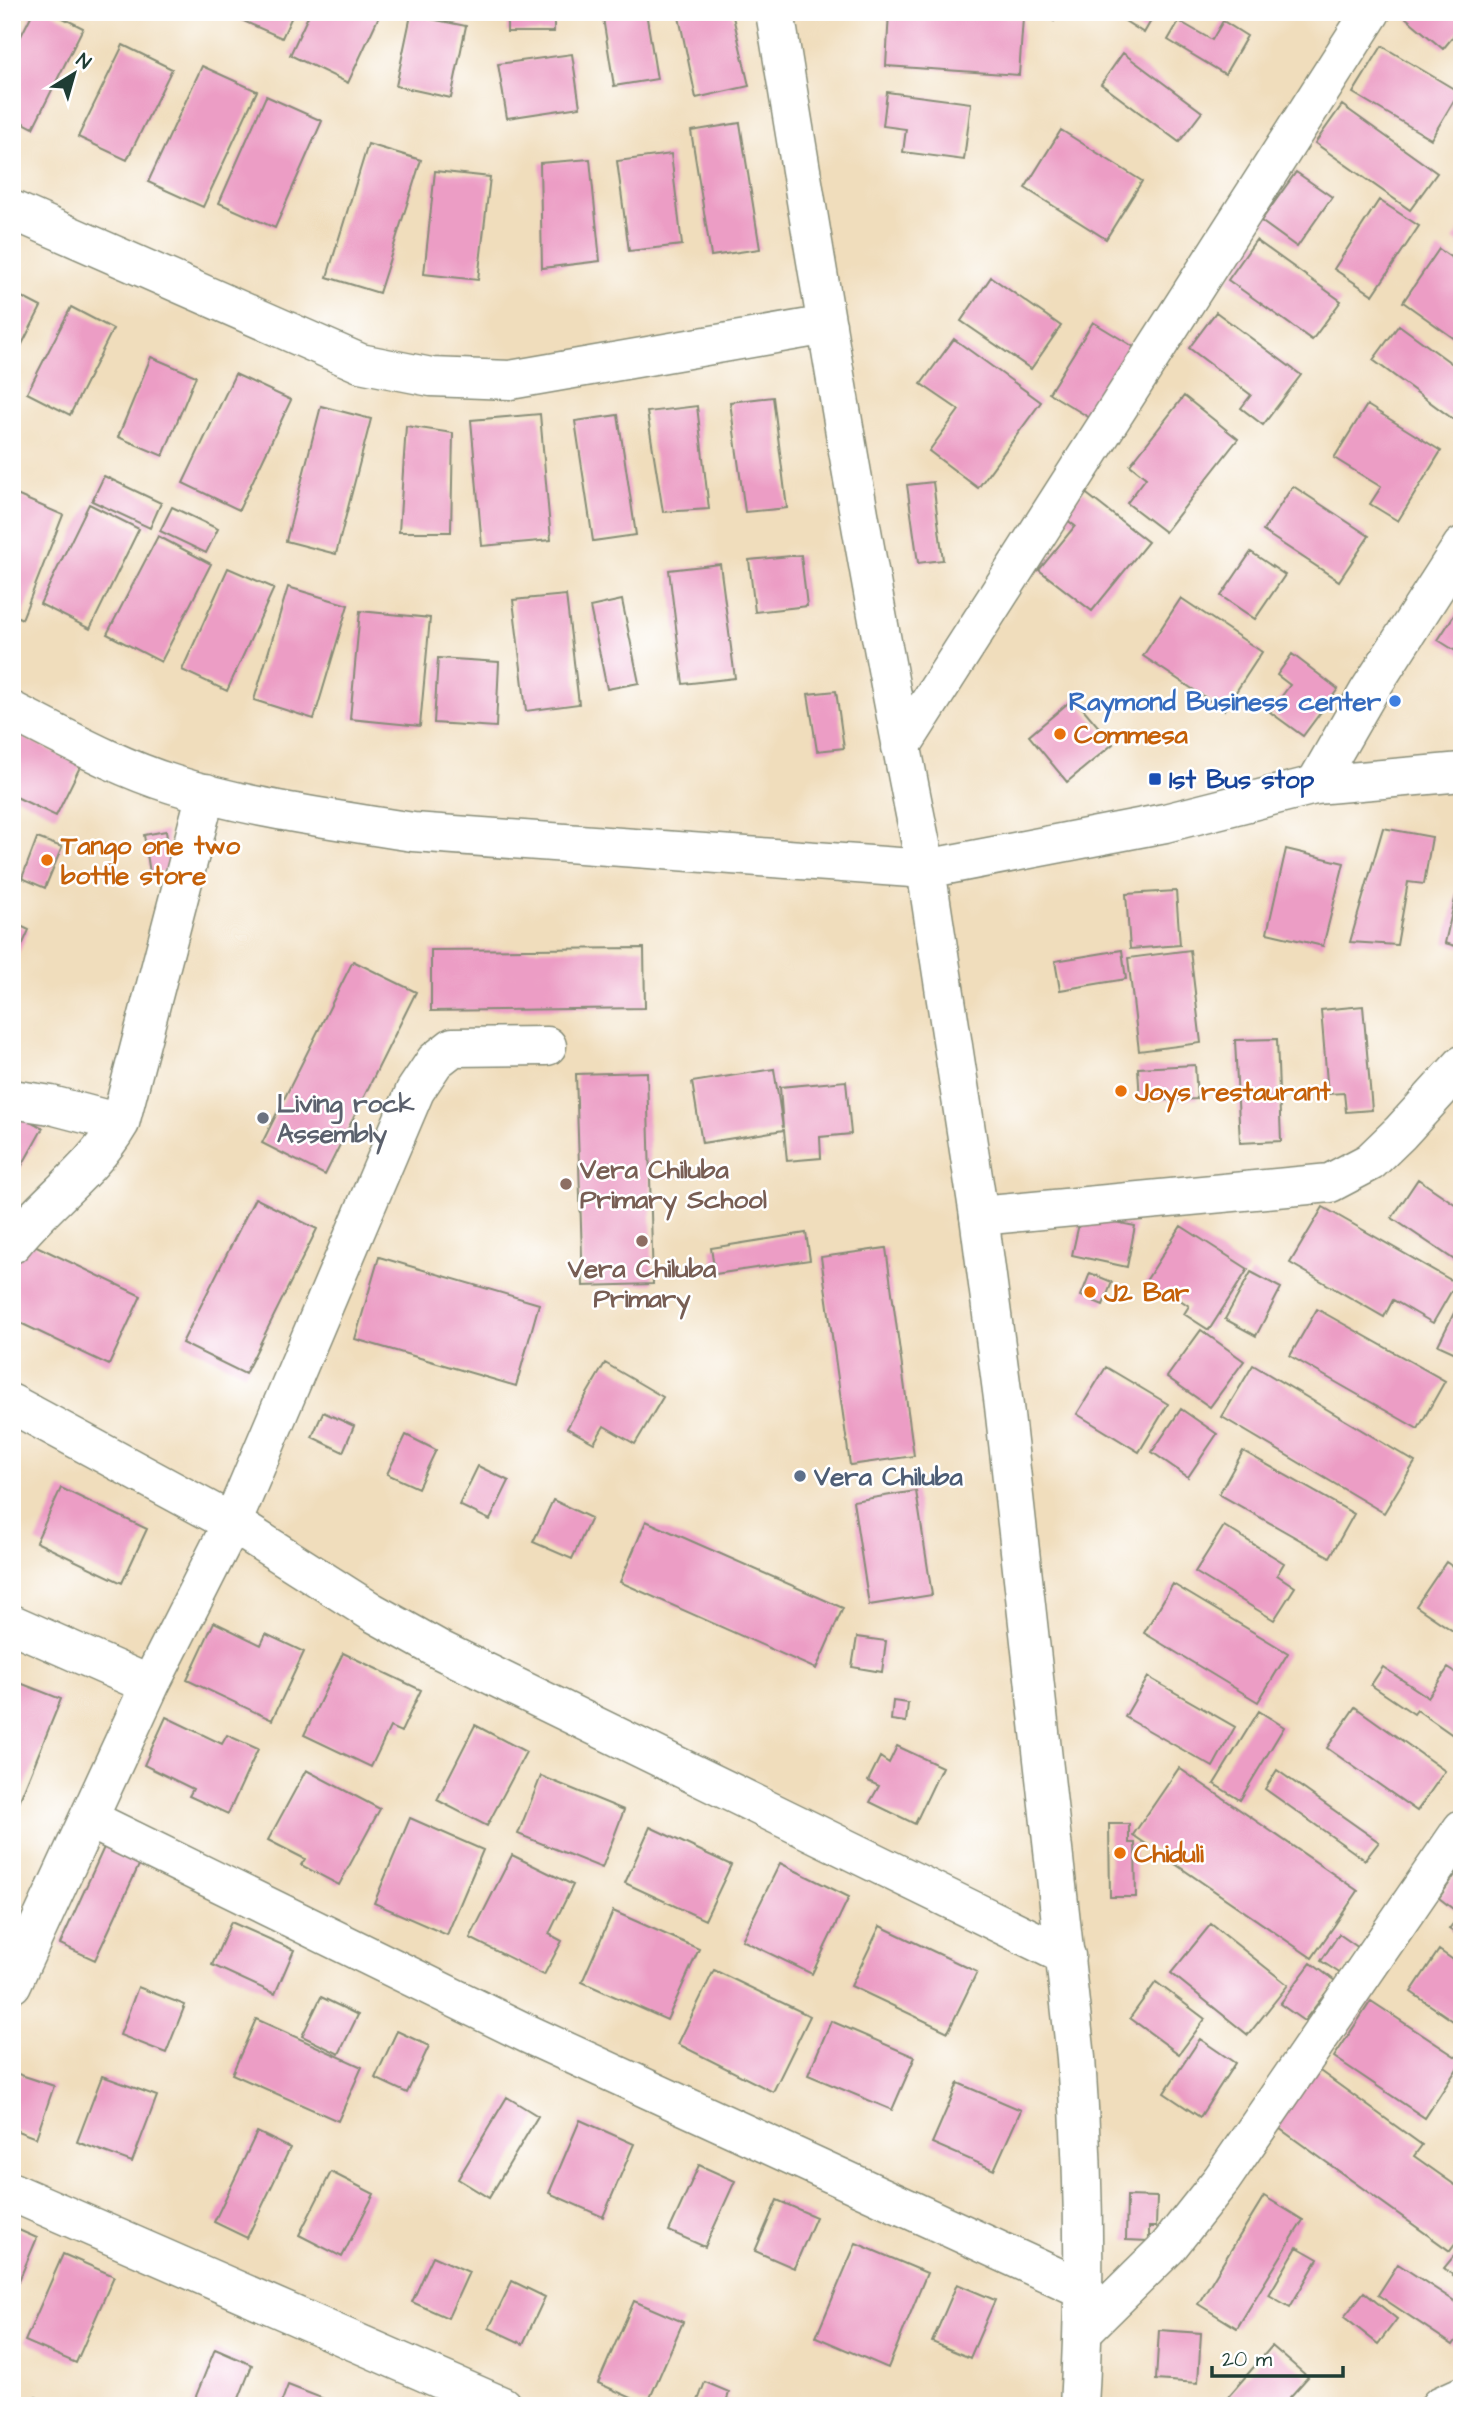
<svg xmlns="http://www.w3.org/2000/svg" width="1474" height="2418" font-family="'Architects Daughter',sans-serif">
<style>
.building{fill:#ec9dc5}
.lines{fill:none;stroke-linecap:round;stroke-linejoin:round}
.minor-casing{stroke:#888d78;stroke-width:41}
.major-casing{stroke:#888d78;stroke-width:41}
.minor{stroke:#fff;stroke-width:38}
.major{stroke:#fff;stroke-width:38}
.shop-dot{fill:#3f7fe0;stroke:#fff;stroke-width:2.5}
.food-dot{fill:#e8710a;stroke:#fff;stroke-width:2.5}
.transit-dot{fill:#1a4fb4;stroke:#fff;stroke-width:2.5}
.worship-dot{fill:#6b7280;stroke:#fff;stroke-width:2.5}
.education-dot{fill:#8d6e63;stroke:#fff;stroke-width:2.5}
.service-dot{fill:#5c6f8a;stroke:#fff;stroke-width:2.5}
.labels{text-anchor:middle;stroke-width:5;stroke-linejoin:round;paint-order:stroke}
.shop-label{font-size:26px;font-weight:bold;fill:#366cbe;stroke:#fff;text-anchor:end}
.food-label{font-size:26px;font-weight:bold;fill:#c56008;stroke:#fff;text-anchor:start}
.transit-label{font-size:26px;font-weight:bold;fill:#164399;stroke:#fff;text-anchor:start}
.worship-label{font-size:26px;font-weight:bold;fill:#5b616d;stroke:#fff;text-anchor:start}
.education-label{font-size:26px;font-weight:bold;fill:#785e54;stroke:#fff;text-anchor:start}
.service-label{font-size:26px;font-weight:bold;fill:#4e5e75;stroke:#fff;text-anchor:start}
</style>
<rect width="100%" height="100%" fill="#fff"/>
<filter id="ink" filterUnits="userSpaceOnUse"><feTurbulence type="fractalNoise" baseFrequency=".0143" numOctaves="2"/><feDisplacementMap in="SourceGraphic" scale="14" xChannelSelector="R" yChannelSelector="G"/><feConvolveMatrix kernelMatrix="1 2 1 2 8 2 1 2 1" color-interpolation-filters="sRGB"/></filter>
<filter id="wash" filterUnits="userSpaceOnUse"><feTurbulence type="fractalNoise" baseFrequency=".00686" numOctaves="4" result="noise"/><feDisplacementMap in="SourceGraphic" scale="28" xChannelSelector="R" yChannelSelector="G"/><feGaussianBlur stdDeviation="1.57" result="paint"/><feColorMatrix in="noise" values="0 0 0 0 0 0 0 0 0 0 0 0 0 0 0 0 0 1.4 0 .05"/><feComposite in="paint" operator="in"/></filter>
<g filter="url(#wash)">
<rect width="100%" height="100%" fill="#f0ddbc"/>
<g id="blocks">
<path class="building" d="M33,12H51L83,28L33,128L12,117V54Z
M233,12H294L282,38L232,16Z
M310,12H381L348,83L290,55Z
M507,12H554V32H507Z
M602,12H646L657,79L614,86Z
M678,12H732L749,86L696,98Z
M889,12H943L1023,18L1019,75L886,66Z
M1041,12H1060L1054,21Z
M1111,12H1156L1144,33Z
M1399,12H1462V26L1443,49Z
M411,15L466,26L451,98L396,86Z
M1179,21L1212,40L1223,21L1247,36L1225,74L1168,40Z
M123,45L172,69L127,160L78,137Z
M1382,46L1459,92L1431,139L1353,93Z
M1123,53L1202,112L1179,142L1101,84Z
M572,54L580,107L507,118L498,64Z
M202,66L257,91L203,207L148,182Z
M887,92L971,103L964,160L903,152L906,129L883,126Z
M266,96L322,121L275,228L219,203Z
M1342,105L1437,173L1410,210L1315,143Z
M740,123L760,249L711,256L691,131Z
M1061,130L1142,181L1106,239L1025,188Z
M368,144L421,160L379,293L327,277Z
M671,154L682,245L629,251L617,161Z
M590,159L600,261L542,268L540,163Z
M435,171L490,177L478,280L424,274Z
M1296,172L1332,197L1297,247L1261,221Z
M1379,200L1419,226L1373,295L1334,269Z
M1462,227V245L1453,240Z
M1256,240L1341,301L1312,340L1228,280Z
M1439,249L1462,265V344L1403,302Z
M991,277L1061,326L1031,369L961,321Z
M12,292L41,307L12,364Z
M71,307L113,329L70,415L27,393Z
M1216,312L1301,375L1263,425L1241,408L1251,395L1189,348Z
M1093,322L1134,347L1090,418L1049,393Z
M1399,325L1462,371V415L1457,422L1373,360Z
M954,339L1041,402L978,488L929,451L959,410L921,384Z
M151,357L196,376L163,456L118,437Z
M235,374L291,400L239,510L183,483Z
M1184,396L1238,439L1165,532L1127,503L1146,478L1130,465Z
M773,397L787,508L745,512L730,402Z
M1367,405L1441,451L1398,521L1370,504L1381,487L1334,458Z
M321,406L371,419L336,554L286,541Z
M697,406L709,509L663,512L647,412Z
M540,414L551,540L482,546L471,420Z
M618,415L636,535L593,541L575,421Z
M406,426L453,433L451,532H399Z
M104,476L161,503L150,528L92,501Z
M933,482L943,560L918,563L907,485Z
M1293,486L1369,536L1339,581L1263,531Z
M1083,491L1148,542L1092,611L1039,570L1075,526L1062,516Z
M12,493L63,515L22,619L12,614Z
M89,504L139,529L90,629L40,604Z
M172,507L218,529L206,553L160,531Z
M158,536L211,564L161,662L107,634Z
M1251,552L1285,575L1255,619L1221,596Z
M801,555L807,606L755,612L749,560Z
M720,564L735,678L683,684L669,570Z
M228,568L274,588L227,691L182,670Z
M288,587L348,605L314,719L254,700Z
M566,595L579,704L526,711L513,600Z
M1181,598L1262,652L1224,710L1143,656Z
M622,600L639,683L607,689L590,607Z
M1462,603V655L1438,640Z
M360,611L430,618L420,726L350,719Z
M1292,654L1338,689L1303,736L1270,712L1290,685L1277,675Z
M438,658L499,662L496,727L434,723Z
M836,691L844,748L817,751L808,694Z
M1074,698L1113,744L1067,782L1029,736Z
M12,732L81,765L56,816L12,795Z
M1383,828L1432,837L1424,884L1408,882L1397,945L1350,942Z
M166,831L172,870L150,873L144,835Z
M37,838L62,847L45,888L22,878Z
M1286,849L1344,863L1323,946L1267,933Z
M1461,873H1462V948L1445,943Z
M1176,891L1180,945L1130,949L1126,894Z
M12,922L29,930L12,968Z
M644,948L645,1008L431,1011V950Z
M1122,950L1126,979L1060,990L1055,961Z
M1190,950L1201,1043L1139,1051L1128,958Z
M353,961L416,992L325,1175L262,1143Z
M1363,1006L1372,1110L1346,1112L1344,1093L1328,1094L1321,1010Z
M1277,1039L1281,1141L1240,1143L1235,1040Z
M1195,1065L1197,1099L1140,1101L1138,1068Z
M774,1069L783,1128L780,1087L846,1081L851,1134L820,1137L821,1158L787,1161L784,1130L702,1143L692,1082Z
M647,1072L653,1284L583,1286L576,1074Z
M12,1111L43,1128L15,1178L12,1177Z
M1418,1179L1462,1209V1265L1392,1218Z
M255,1198L317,1229L245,1374L182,1343Z
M1323,1207L1456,1283L1433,1323L1393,1300L1384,1317L1290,1263Z
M1081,1215L1135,1226L1127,1267L1072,1255Z
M1181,1226L1248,1269L1209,1330L1184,1314L1189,1306L1170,1293L1167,1298L1144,1284Z
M806,1233L810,1260L715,1274L711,1248Z
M26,1241L141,1296L109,1365L12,1319V1270Z
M886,1248L914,1456L850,1465L821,1257Z
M379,1257L539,1304L516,1386L355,1339Z
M1251,1272L1281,1288L1256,1336L1225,1319Z
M1090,1273L1112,1282L1103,1305L1081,1296Z
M1462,1297V1356L1438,1345Z
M1317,1309L1445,1381L1418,1429L1290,1356Z
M1201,1330L1244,1361L1210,1407L1167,1377Z
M605,1363L663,1397L635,1444L604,1426L594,1443L567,1428Z
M1253,1365L1415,1462L1384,1513L1222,1417Z
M1106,1367L1168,1404L1139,1452L1077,1414Z
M1181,1409L1217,1434L1188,1477L1152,1452Z
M323,1412L354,1426L343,1452L312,1437Z
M406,1435L436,1450L418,1488L387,1474Z
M1243,1451L1354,1514L1330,1557L1219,1494Z
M478,1466L509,1481L490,1520L459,1505Z
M61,1488L147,1529L122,1583L36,1542Z
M916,1491L932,1595L869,1605L853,1501Z
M553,1500L591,1518L572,1559L533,1542Z
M646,1521L843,1608L816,1669L620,1582Z
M1224,1526L1284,1563L1277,1575L1295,1587L1274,1620L1195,1572Z
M1446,1562L1462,1573V1637L1416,1606Z
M1173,1584L1288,1653L1258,1702L1144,1633Z
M214,1622L261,1645L266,1634L304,1652L272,1720L187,1680Z
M857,1637L886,1641L882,1672L852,1667Z
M343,1653L421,1690L401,1732L390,1727L371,1767L304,1735Z
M1383,1667L1428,1697L1448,1668L1462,1677L1460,1740L1417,1710L1414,1714L1371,1685Z
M1148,1677L1235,1727L1213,1767L1125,1717Z
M15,1681L61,1699L17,1807L12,1805V1686Z
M893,1701L908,1703L906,1722L891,1720Z
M1355,1707L1445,1771L1417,1811L1327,1748Z
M1259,1711L1284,1727L1240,1800L1214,1784Z
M166,1717L222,1744L227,1735L258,1749L228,1814L189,1796L193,1789L144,1765Z
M475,1725L526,1752L487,1826L437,1800Z
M897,1746L942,1767L915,1824L870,1802L879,1786L868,1781L880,1757L889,1763Z
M1179,1768L1358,1891L1312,1958L1133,1835Z
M306,1770L380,1809L339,1885L301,1865L305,1859L268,1840Z
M1277,1770L1379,1842L1365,1860L1265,1789Z
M541,1776L624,1810L602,1868L518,1834Z
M410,1818L483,1850L447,1935L374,1903Z
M1109,1824H1129V1843H1135L1136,1897H1110Z
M650,1827L731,1865L705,1920L625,1883Z
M105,1845L141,1861L95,1960L60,1944Z
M512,1855L573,1885L549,1934L562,1941L544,1975L470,1938Z
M780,1863L849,1897L812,1974L742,1940Z
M1462,1865V1905L1457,1912L1439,1898Z
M613,1911L699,1949L667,2020L582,1982Z
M1462,1912V1938L1449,1929Z
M231,1922L294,1950L275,1994L212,1965Z
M1211,1924L1288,1985L1248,2035L1171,1973Z
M880,1926L977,1972L948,2032L851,1986Z
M1339,1934L1359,1948L1341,1974L1321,1961Z
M1439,1950L1462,1966V2027L1411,1992Z
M1311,1963L1335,1981L1304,2021L1280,2004Z
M714,1970L810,2016L773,2092L678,2044Z
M1156,1982L1205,2019L1179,2054L1130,2018Z
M138,1987L185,2005L166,2053L120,2035Z
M321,1997L358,2015L339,2054L302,2036Z
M1371,2001L1462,2061L1425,2118L1334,2057Z
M256,2019L362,2067L338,2121L232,2074Z
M831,2021L915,2057L892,2110L808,2075Z
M397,2031L429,2046L407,2093L375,2078Z
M1200,2039L1235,2063L1200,2117L1164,2093Z
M1306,2061L1422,2145L1414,2156L1462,2190V2235L1450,2251L1265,2118Z
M15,2073L54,2086L36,2138L12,2129V2081Z
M102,2076L157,2096L132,2162L77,2142Z
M958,2083L1021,2110L994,2170L932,2143Z
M507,2097L538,2116L489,2198L458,2179Z
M580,2120L634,2144L603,2217L549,2193Z
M257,2132L290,2148L247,2238L214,2222Z
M699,2165L735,2181L705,2247L669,2231Z
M331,2172L374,2194L342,2257L299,2235Z
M1127,2196L1157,2197L1156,2227H1149V2241L1126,2240Z
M1264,2196L1303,2220L1237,2328L1198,2304Z
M777,2200L816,2217L794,2268L755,2251Z
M12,2227L37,2238L12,2297Z
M856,2243L927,2273L888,2368L816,2337Z
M1462,2246V2282L1444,2268Z
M1297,2247L1318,2259L1290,2307L1269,2295Z
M63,2254L114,2276L76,2363L25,2341Z
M433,2256L469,2272L448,2318L412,2302Z
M1398,2264L1462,2306V2332L1453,2345L1378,2295Z
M512,2281L545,2297L523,2344L489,2328Z
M957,2284L995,2300L970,2358L932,2342Z
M1364,2292L1397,2319L1378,2344L1344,2317Z
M634,2301L683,2322L647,2405L598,2383Z
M1159,2330L1201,2333L1198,2383L1156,2380Z
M1272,2346L1308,2377L1282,2406H1220Z
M215,2349L252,2365L236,2406H192Z
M705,2382L729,2392L727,2400L741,2406H696Z
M288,2385L324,2399L321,2406H280Z
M35,2397L60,2405V2406H32Z"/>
</g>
</g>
<g filter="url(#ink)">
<use href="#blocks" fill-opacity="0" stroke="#888d78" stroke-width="2"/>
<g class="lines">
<g class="minor-casing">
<path id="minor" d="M12,210L360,363L431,377L510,380L827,325
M12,711C64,737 117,767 172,784C250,809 333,819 413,832L926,869C868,585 822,298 775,12
M901,747L1371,12
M1315,785L1369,691L1462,546
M12,1099L51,1105L120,1123
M979,1216L1330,1183L1370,1162L1400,1133L1462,1065
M12,1244C46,1201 92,1171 120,1123L206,793
M12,1404L232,1523L372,1612L440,1650L1066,1956
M12,1624L150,1685
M89,1819L528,2034L1085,2290
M12,1984L150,1685L232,1523L415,1091L435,1061L453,1047L547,1046
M12,2192L502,2406
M1084,2330L1168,2247L1222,2179L1462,1829
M1440,2406L1462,2396"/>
</g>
<g class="major-casing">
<path id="major" d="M1079,2406C1086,2289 1084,2174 1076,2058L1004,1406L979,1216L926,869L1165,823L1315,785L1462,772"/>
</g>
<use href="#minor" class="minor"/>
<use href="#major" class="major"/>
</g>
</g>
<circle class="shop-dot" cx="1395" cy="701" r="7"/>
<g class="food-dot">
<circle cx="1060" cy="734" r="7"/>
<circle cx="47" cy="860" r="7"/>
<circle cx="1121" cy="1091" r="7"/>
<circle cx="1090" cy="1292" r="7"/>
<circle cx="1120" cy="1853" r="7"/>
</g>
<rect class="transit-dot" x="1148" y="772" width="14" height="14" rx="3.5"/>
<circle class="worship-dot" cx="263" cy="1118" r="7"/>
<g class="education-dot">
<circle cx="566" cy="1184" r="7"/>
<circle cx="642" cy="1241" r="7"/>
</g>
<circle class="service-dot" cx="800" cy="1476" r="7"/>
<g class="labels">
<g class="shop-label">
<text x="1381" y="710">Raymond Business center</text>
</g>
<g class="food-label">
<text x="1074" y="743">Commesa</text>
<text x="61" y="854">Tango one two<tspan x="61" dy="30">bottle store</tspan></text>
<text x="1135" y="1100">Joys restaurant</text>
<text x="1104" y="1301">J2 Bar</text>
<text x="1134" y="1862">Chiduli</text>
</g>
<g class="transit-label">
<text x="1169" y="788">1st Bus stop</text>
</g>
<g class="worship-label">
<text x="277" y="1112">Living rock<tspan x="277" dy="30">Assembly</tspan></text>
</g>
<g class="education-label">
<text x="580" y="1178">Vera Chiluba<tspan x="580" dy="30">Primary School</tspan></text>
<text x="642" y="1277" text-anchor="middle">Vera Chiluba<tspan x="642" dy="30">Primary</tspan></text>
</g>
<g class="service-label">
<text x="814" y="1485">Vera Chiluba</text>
</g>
</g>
<rect width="1474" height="2418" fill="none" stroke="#fff" stroke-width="42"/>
<g transform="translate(74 74) rotate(37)" stroke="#ffffff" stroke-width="5" paint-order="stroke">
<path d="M0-5L12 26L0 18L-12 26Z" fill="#1f3d34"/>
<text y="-10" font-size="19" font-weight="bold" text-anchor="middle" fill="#1f3d34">N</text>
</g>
<path d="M1212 2366v10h131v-10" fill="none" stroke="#1f3d34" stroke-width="3.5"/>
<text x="1222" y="2366" font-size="21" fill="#1f3d34" stroke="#ffffff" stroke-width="5" paint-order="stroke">20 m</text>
</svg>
